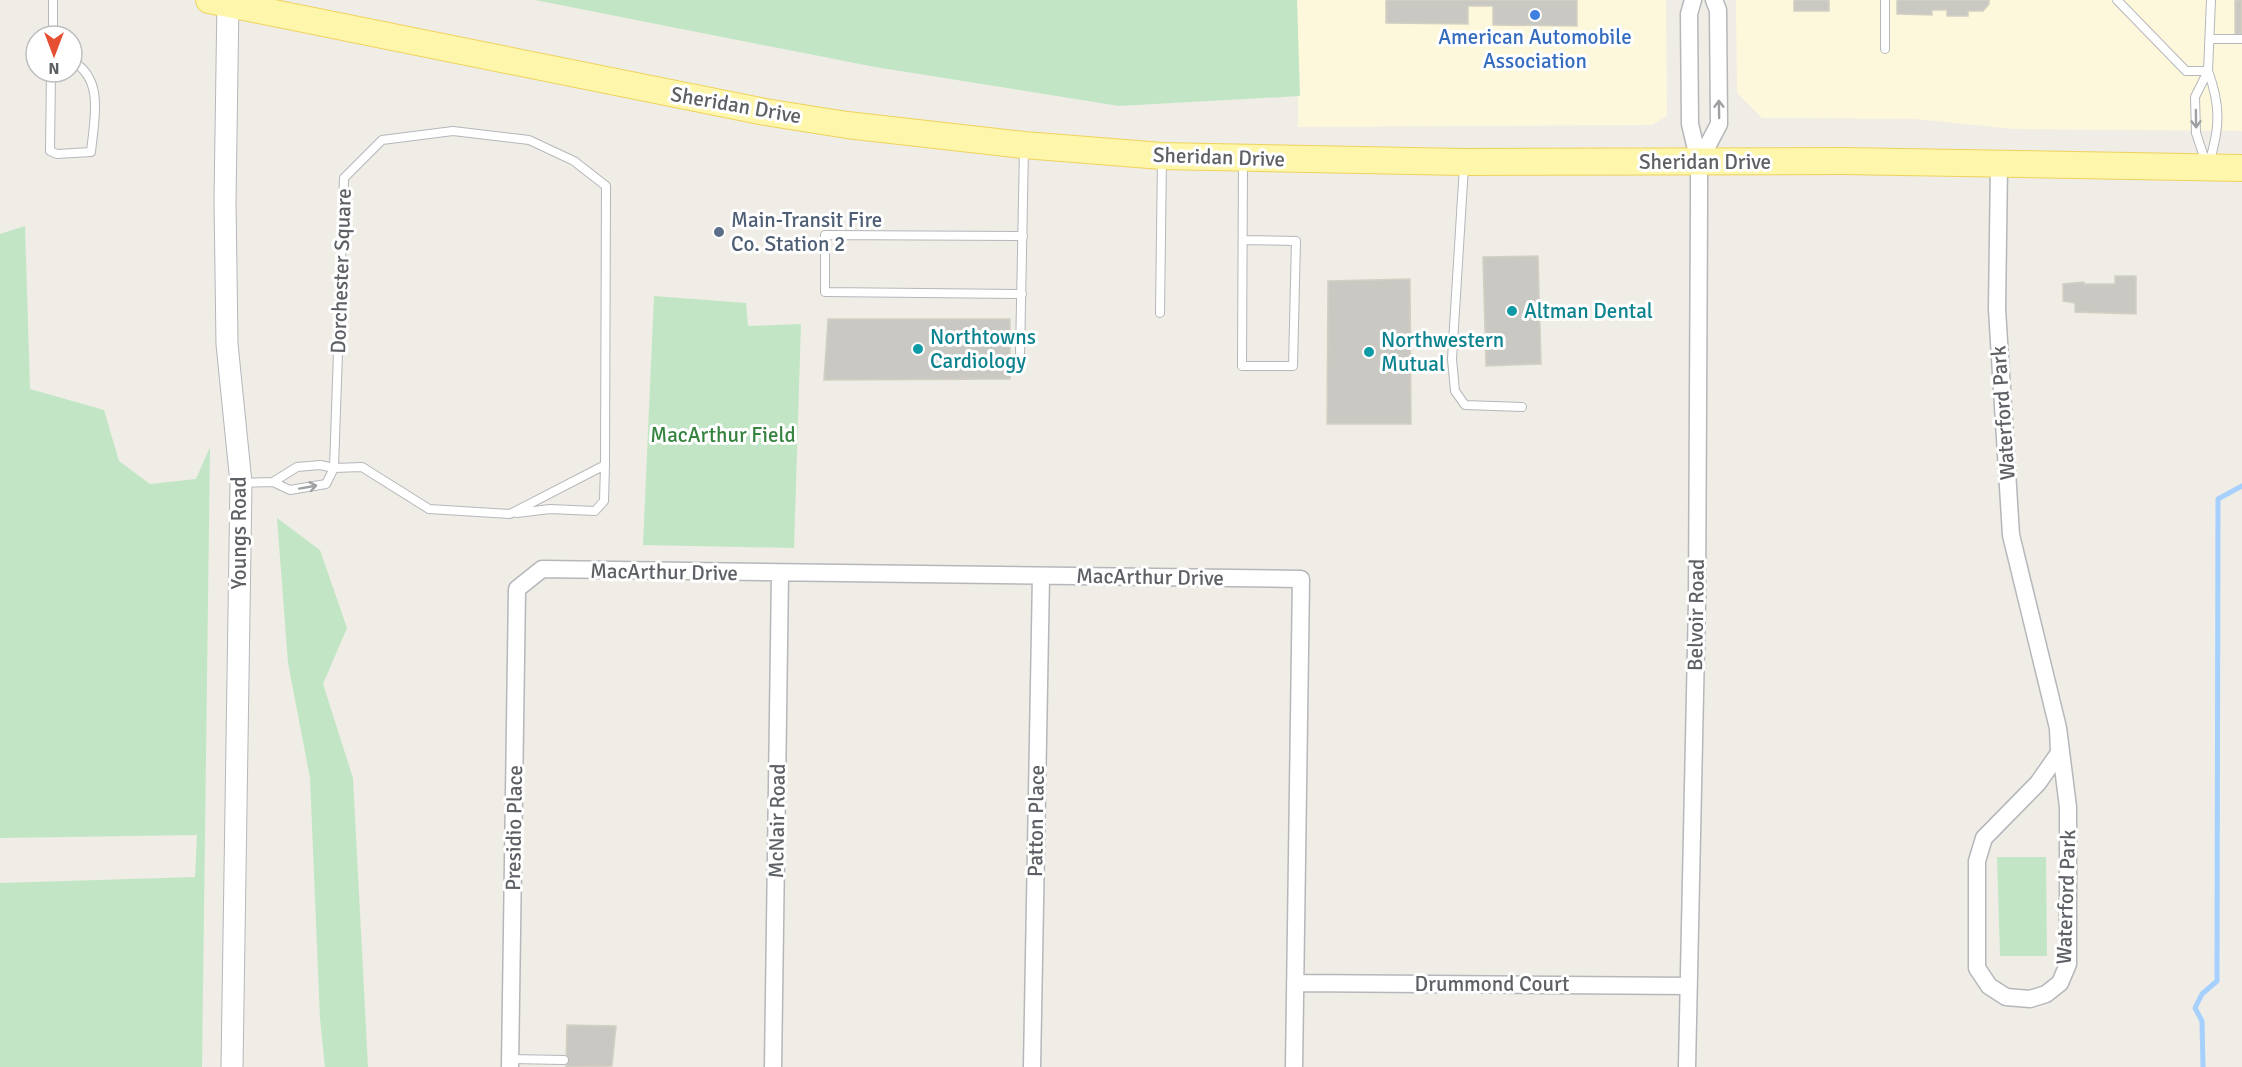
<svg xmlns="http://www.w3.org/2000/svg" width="2242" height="1067" font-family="Signika,sans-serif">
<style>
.commercial{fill:#fdf8db}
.green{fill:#c2e6c5}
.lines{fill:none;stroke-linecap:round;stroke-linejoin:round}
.stream{stroke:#a6d0fe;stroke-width:5}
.building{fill:#cac8c2;stroke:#d3d0c3;stroke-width:1.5}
.service-casing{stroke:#b5b7bb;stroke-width:10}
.minor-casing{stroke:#b5b7bb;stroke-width:19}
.tertiary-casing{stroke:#b5b7bb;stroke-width:23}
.primary-casing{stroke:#efd25d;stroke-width:28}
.service{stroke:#fff;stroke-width:8}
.minor{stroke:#fff;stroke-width:16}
.tertiary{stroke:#fff;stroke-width:21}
.primary{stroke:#fef7ab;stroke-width:26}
.oneway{stroke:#9ea0a3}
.shop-dot{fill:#3f7fe0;stroke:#fff;stroke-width:2}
.service-dot{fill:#5c6f8a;stroke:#fff;stroke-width:2}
.culture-dot{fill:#0f9aa8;stroke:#fff;stroke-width:2}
.labels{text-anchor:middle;stroke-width:6;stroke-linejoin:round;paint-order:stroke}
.shop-label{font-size:21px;fill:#366cbe;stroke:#fff}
.street-label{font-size:21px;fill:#5d6065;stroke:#fff}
.service-label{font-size:21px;fill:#4e5e75;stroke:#fff;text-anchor:start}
.culture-label{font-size:21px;fill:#0d838f;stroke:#fff;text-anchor:start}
.park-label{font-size:21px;fill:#368340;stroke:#fff}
</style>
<rect width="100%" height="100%" fill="#efede5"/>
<path class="commercial" d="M1297,0H1666L1667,116L1652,125L1298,127Z
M1736,0H2242V131L2013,129L1916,119L1762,118L1737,93Z"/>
<path class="green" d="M535,0H1297L1300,96L1119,106L875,67Z
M25,226L30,389L104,410L119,461L150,484L196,479L210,447L202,1067H0V883L195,877L197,835L0,838V234Z
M654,296L746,303L748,326L801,324L794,548L643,545Z
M277,518L320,550L347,628L323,684L353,778L368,1067H325L320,1019L310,778L288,663Z
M1997,857H2046L2047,956H2000Z"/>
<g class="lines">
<path class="stream" d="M2203,1067L2202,1021L2195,1008L2202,994L2217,981L2218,499L2242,486"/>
</g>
<path class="building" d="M1386,0H1577V26L1493,25V6H1468V24L1386,23Z
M1794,0H1829V11H1794Z
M1897,0H1989V4L1983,11H1968V16H1947V10H1932V15L1897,14Z
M2235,0H2242V34H2235Z
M1538,256L1541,364L1486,366L1483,257Z
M2115,276H2136V314L2075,312V303L2063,301V284L2084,282V284H2115Z
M1410,279L1411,424H1327L1328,281Z
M828,319H1010V379L824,380Z
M567,1025L616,1026L612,1066L566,1067Z"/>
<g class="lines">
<g class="service-casing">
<path id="service" d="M53,0V36
M1885,0V49
M2117,0L2186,71H2208
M2210,39H2242
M2208,71C2221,106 2220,128 2209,163
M51,72L50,151L57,154L91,152C94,120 105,79 72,61
M2206,163L2196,133L2195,97L2208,71L2211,0
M1464,166L1452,359L1455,391L1465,405L1522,407
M1243,240L1296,241L1293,366H1242L1243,161
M1022,294L825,292V235L1023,236
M1160,313L1162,157
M1020,355L1024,148
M241,483L273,482L290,490L326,484L334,468L344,178L382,140L453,131L529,140L574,161L606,186L605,465L510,514L429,509L362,467L334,468L320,465L297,467L273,482
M517,513L550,509L595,511L604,501L605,465
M510,1059L564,1060"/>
</g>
<g class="minor-casing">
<path id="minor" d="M1699,162L1719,124L1718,10L1714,0
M1999,165L1997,309L2011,535L2058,728L2059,753L2038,783L1984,838L1977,861V968L1989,986L2006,997L2030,999L2046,994L2060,983L2068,964V807L2058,728
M1295,983L1689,986
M510,1067L517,589L542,569L1301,579L1294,1067
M773,1067L780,574
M1032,1067L1041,576
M1687,1067L1697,601L1699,204V162L1690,124L1689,14L1693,0"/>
</g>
<g class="tertiary-casing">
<path id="tertiary" d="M228,0L225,201L227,344L241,483L232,1067"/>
</g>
<g class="primary-casing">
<path id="primary" d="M209,0L765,112L847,125L1024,145L1162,156L1464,162L1843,161L2242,168"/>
</g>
<use href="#service" class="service"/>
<use href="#minor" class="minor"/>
<use href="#tertiary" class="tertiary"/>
<use href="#primary" class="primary"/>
</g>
<defs><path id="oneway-shaft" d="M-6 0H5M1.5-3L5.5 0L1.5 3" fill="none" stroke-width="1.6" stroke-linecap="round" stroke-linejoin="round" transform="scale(1.5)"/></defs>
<g class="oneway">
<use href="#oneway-shaft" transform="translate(1719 109) rotate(-91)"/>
<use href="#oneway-shaft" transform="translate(2196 119) rotate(89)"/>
<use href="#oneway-shaft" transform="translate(308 487) rotate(-10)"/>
</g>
<circle class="shop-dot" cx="1535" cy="15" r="6"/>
<circle class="service-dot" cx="719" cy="232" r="6"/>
<g class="culture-dot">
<circle cx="1512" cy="311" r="6"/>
<circle cx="918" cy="349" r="6"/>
<circle cx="1369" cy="352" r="6"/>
</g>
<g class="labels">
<g class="shop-label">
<text x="1535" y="44">American Automobile<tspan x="1535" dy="24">Association</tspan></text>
</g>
<g class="street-label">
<text transform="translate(736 105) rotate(10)" y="7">Sheridan Drive</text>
<text transform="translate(1219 157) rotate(2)" y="7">Sheridan Drive</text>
<text x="1705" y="169">Sheridan Drive</text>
<text transform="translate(341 271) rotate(-88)" y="7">Dorchester Square</text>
<text transform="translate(2003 413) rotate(-94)" y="7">Waterford Park</text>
<text transform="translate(239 533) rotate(-90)" y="7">Youngs Road</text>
<text transform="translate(664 572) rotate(1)" y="7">MacArthur Drive</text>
<text transform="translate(1150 577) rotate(1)" y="7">MacArthur Drive</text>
<text transform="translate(1696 615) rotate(-89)" y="7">Belvoir Road</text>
<text transform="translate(777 821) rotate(-89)" y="7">McNair Road</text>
<text transform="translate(1036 821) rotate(-89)" y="7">Patton Place</text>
<text transform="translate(514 828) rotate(-89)" y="7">Presidio Place</text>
<text transform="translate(2066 897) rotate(-88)" y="7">Waterford Park</text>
<text x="1492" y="991">Drummond Court</text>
</g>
<g class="service-label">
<text x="731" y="227">Main-Transit Fire<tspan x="731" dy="24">Co. Station 2</tspan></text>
</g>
<g class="culture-label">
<text x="1524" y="318">Altman Dental</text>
<text x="930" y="344">Northtowns<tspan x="930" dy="24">Cardiology</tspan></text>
<text x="1381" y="347">Northwestern<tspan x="1381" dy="24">Mutual</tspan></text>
</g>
<g class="park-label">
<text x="723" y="442">MacArthur Field</text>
</g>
</g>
<g transform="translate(54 54) rotate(180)"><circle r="28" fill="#ffffff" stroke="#bebfc1" stroke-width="1.5"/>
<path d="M0-4.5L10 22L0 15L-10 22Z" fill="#e74f33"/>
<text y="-9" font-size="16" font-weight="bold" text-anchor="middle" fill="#5d6065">N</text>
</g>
</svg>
